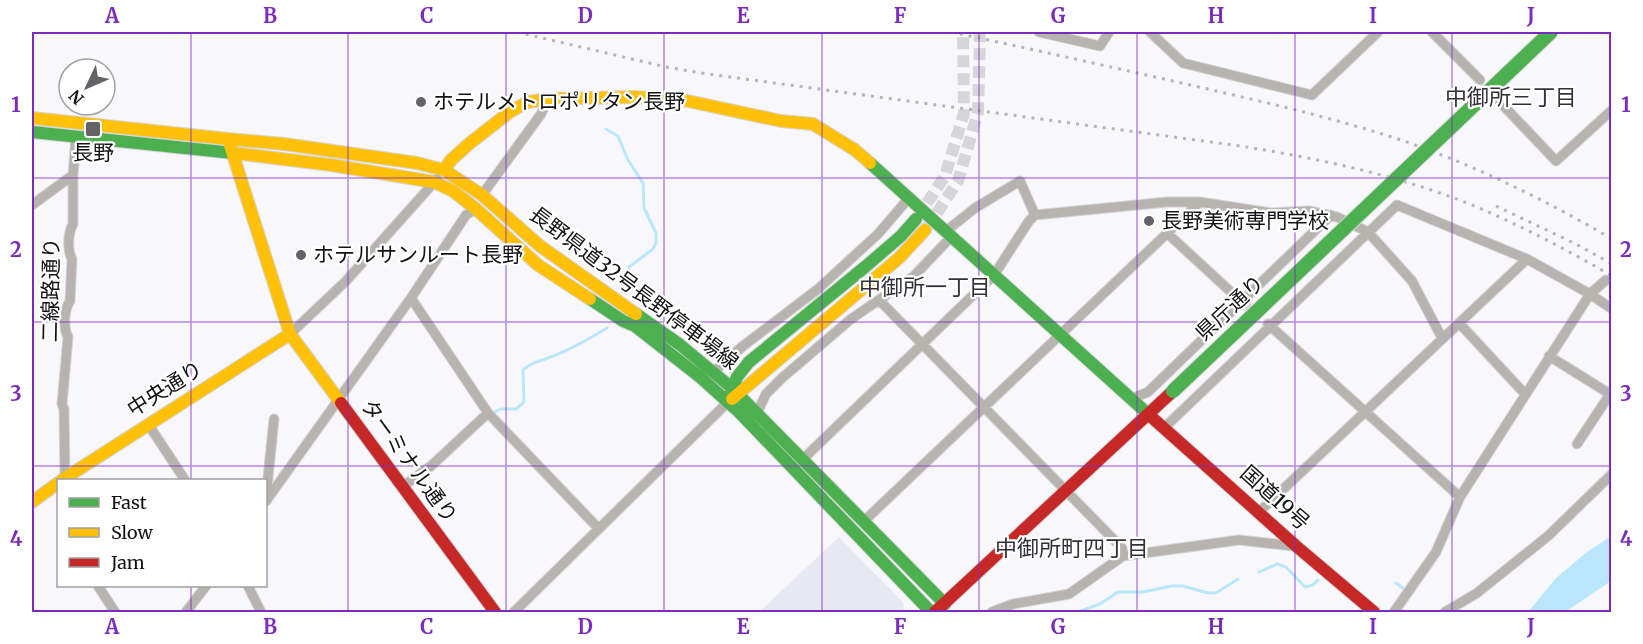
<svg xmlns="http://www.w3.org/2000/svg" width="1643" height="644" font-family="Merriweather,'Noto Sans JP',serif">
<style>
.built{fill:#e8e8f2}
.water{fill:#bae6fb}
.lines{fill:none;stroke-linecap:round;stroke-linejoin:round}
.stream{stroke:#bae6fb;stroke-width:3}
.street-tunnel{stroke:#d6d6d9;stroke-width:9;stroke-dasharray:9 4.5;stroke-linecap:butt}
.secondary-tunnel{stroke:#d6d6d9;stroke-width:12;stroke-dasharray:12 6;stroke-linecap:butt}
.street-casing{stroke:#d4d4d6;stroke-width:11}
.fast-casing{stroke:#d4d4d6;stroke-width:14}
.slow-casing{stroke:#d4d4d6;stroke-width:14}
.jam-casing{stroke:#d4d4d6;stroke-width:14}
.street{stroke:#b7b3ae;stroke-width:9}
.fast{stroke:#4caf50;stroke-width:12}
.slow{stroke:#ffc107;stroke-width:12}
.jam{stroke:#c62828;stroke-width:12}
.rail{stroke:#b7b4b5;stroke-width:3;stroke-dasharray:3 6;stroke-linecap:butt}
.fast-bridge-casing{stroke:#d4d4d6;stroke-width:16;stroke-linecap:butt}
.fast-bridge{stroke:#4caf50;stroke-width:14}
.grid{fill:none;stroke:#7b2cbf;stroke-width:1.5;stroke-opacity:0.55}
.poi-dot{fill:#636266;stroke:#fff;stroke-width:2}
.labels{text-anchor:middle;stroke-width:4.5;stroke-linejoin:round;paint-order:stroke}
.poi-label{font-size:21px;fill:#131215;stroke:#fff;text-anchor:start}
.street-label{font-size:21px;fill:#131215;stroke:#fff}
.neighbourhood-label{font-size:22px;fill:#323137;stroke:#fff}
.neatline{fill:none;stroke:#7b2cbf;stroke-width:2}
.grid-label{font-size:20px;text-anchor:middle;font-weight:bold;fill:#7b2cbf}
</style>
<rect width="100%" height="100%" fill="#f8f8fc"/>
<path class="built" d="M839,537L904,603L903,612H759Z"/>
<path class="water" d="M1611,536V581L1565,612H1528L1556,578L1587,552Z"/>
<g class="lines">
<path class="stream" d="M606,129L618,136L628,160L643,183L644,208L656,233V243L653,249L629,267L625,276V290
M495,412L501,409H516L524,402L523,370C531,362 538,362 548,358C568,351 589,339 607,328
M1259,572L1277,564L1286,567L1305,587L1313,585L1318,580
M1396,583L1404,589
M1078,612L1100,604L1118,592H1142L1172,586H1183L1208,593H1216L1238,579"/>
<path class="street-tunnel" d="M1244,304L1268,324"/>
<path class="secondary-tunnel" d="M917,218L945,176L964,113L963,32
M927,228L958,181L978,112L980,41L979,32"/>
<g class="street-casing">
<path id="street" d="M1039,32L1100,46L1109,32
M1150,32L1183,63L1312,95L1378,32
M1432,32L1480,80
M1500,102L1556,161L1612,110
M482,195L541,114L548,99
M32,205L73,175L76,137
M945,232L975,208L1020,181L1035,215
M1168,234L1244,304
M411,298L488,413L599,529
M879,300L1122,548L1123,556
M1459,323L1525,394
M1268,324L1460,497L1590,294L1606,280
M290,334L346,281L437,179
M1549,356L1610,394L1577,444
M713,372L743,346L818,289L878,234L908,199
M1131,399L1148,392L1331,215
M757,413L766,394L782,378L851,319L914,276L950,238
M148,424L185,480
M1165,427L1397,205L1527,259
M802,460L994,275L1029,221L1035,215L1167,202H1200L1271,213L1309,211L1337,217L1368,232L1412,281L1442,338
M65,480L64,409L62,404L68,337C63,328 64,310 70,301L72,259C67,250 68,233 73,224V175
M402,487L431,466L488,413
M266,497L274,419
M266,501L411,298L466,215L476,209
M1259,512L1527,259L1590,294L1612,309
M863,522L1200,202
M98,586L115,612
M248,586L261,612
M186,612L206,586
M514,612L728,402
M992,612L1013,604L1069,594L1123,556L1239,540L1294,546
M1394,612L1436,552L1460,497
M1445,612L1477,593L1548,536L1612,474"/>
</g>
<g class="fast-casing">
<path id="fast" d="M32,132L233,153
M870,163L1148,414
M590,299L623,321L635,326L700,377L739,412L931,612
M636,314L679,344L732,388L945,604
M730,395L737,377L749,362L865,267L901,236L916,219"/>
</g>
<g class="slow-casing">
<path id="slow" d="M32,118L228,139L290,334L341,403
M228,139L284,144L417,163L444,170L482,195L540,246L636,314
M233,153L331,165L434,182L453,191L476,209L538,265L590,299
M444,170L451,160L470,143L511,111L528,102L548,99L634,97L683,100L781,121L813,124L855,150L870,163
M732,399L899,258L925,230
M62,480L290,334
M32,502L58,483"/>
</g>
<g class="jam-casing">
<path id="jam" d="M341,403L495,612
M1148,414L1296,546L1374,612
M935,612L1173,391"/>
</g>
<use href="#street" class="street"/>
<use href="#fast" class="fast"/>
<use href="#slow" class="slow"/>
<use href="#jam" class="jam"/>
<path class="rail" d="M517,32L666,67L708,74L1240,146C1322,159 1411,178 1486,211C1529,230 1571,252 1612,276
M951,32C1022,47 1093,63 1164,79C1242,97 1321,114 1398,139C1472,164 1544,199 1612,239
M1496,206L1576,244L1612,264"/>
<g class="fast-bridge-casing">
<path id="fast-bridge" d="M1173,391L1551,32"/>
</g>
<use href="#fast-bridge" class="fast-bridge"/>
</g>
<path class="grid" d="M191,32V480M348,32V612M506,32V612M664,32V612M822,32V612M979,32V612M1137,32V612M1295,32V612M1452,32V612M32,178H1612M32,322H1612M32,466H1612M191,586V612"/>
<g class="poi-dot">
<circle cx="421" cy="102" r="6"/>
<rect x="85" y="121" width="16" height="16" rx="3"/>
<circle cx="1149" cy="221" r="6"/>
<circle cx="301" cy="255" r="6"/>
</g>
<g class="labels">
<g class="poi-label">
<text x="433" y="109">ホテルメトロポリタン長野</text>
<text x="93" y="160" text-anchor="middle">長野</text>
<text x="1161" y="228">長野美術専門学校</text>
<text x="313" y="262">ホテルサンルート長野</text>
</g>
<g class="street-label">
<text transform="translate(634 288) rotate(37)" y="7">長野県道32号長野停車場線</text>
<text transform="translate(51 290) rotate(-89)" y="7">二線路通り</text>
<text transform="translate(1230 308) rotate(-43)" y="7">県庁通り</text>
<text transform="translate(165 389) rotate(-32)" y="7">中央通り</text>
<text transform="translate(409 461) rotate(54)" y="7">ターミナル通り</text>
<text transform="translate(1275 498) rotate(42)" y="7">国道19号</text>
</g>
<g class="neighbourhood-label">
<text x="1511" y="105">中御所三丁目</text>
<text x="925" y="295">中御所一丁目</text>
<text x="1072" y="556">中御所町四丁目</text>
</g>
</g>
<rect width="1643" height="644" fill="none" stroke="#ffffff" stroke-width="66"/>
<rect x="57" y="479" width="210" height="108" fill="#ffffff" stroke="#a1a0a1" stroke-width="1.5"/>
<rect x="69" y="498" width="30" height="9" fill="#4caf50" stroke="#a1a0a1" stroke-width="1.5"/>
<text x="111" y="509" font-size="18" fill="#131215">Fast</text>
<rect x="69" y="528" width="30" height="9" fill="#ffc107" stroke="#a1a0a1" stroke-width="1.5"/>
<text x="111" y="539" font-size="18" fill="#131215">Slow</text>
<rect x="69" y="558" width="30" height="9" fill="#c62828" stroke="#a1a0a1" stroke-width="1.5"/>
<text x="111" y="569" font-size="18" fill="#131215">Jam</text>
<g transform="translate(87 87) rotate(226)"><circle r="28" fill="#ffffff" stroke="#a1a0a1" stroke-width="1.5"/>
<path d="M0-4.5L10 22L0 15L-10 22Z" fill="#636266"/>
<text y="-9" font-size="16" font-weight="bold" text-anchor="middle" fill="#131215">N</text>
</g>
<rect x="33" y="33" width="1577" height="578" class="neatline"/>
<g class="grid-label">
<text x="112" y="23">A</text>
<text x="270" y="23">B</text>
<text x="427" y="23">C</text>
<text x="585" y="23">D</text>
<text x="743" y="23">E</text>
<text x="900" y="23">F</text>
<text x="1058" y="23">G</text>
<text x="1216" y="23">H</text>
<text x="1373" y="23">I</text>
<text x="1531" y="23">J</text>
<text x="16" y="112">1</text>
<text x="1626" y="112">1</text>
<text x="16" y="257">2</text>
<text x="1626" y="257">2</text>
<text x="16" y="401">3</text>
<text x="1626" y="401">3</text>
<text x="16" y="546">4</text>
<text x="1626" y="546">4</text>
<text x="112" y="634">A</text>
<text x="270" y="634">B</text>
<text x="427" y="634">C</text>
<text x="585" y="634">D</text>
<text x="743" y="634">E</text>
<text x="900" y="634">F</text>
<text x="1058" y="634">G</text>
<text x="1216" y="634">H</text>
<text x="1373" y="634">I</text>
<text x="1531" y="634">J</text>
</g>
</svg>
